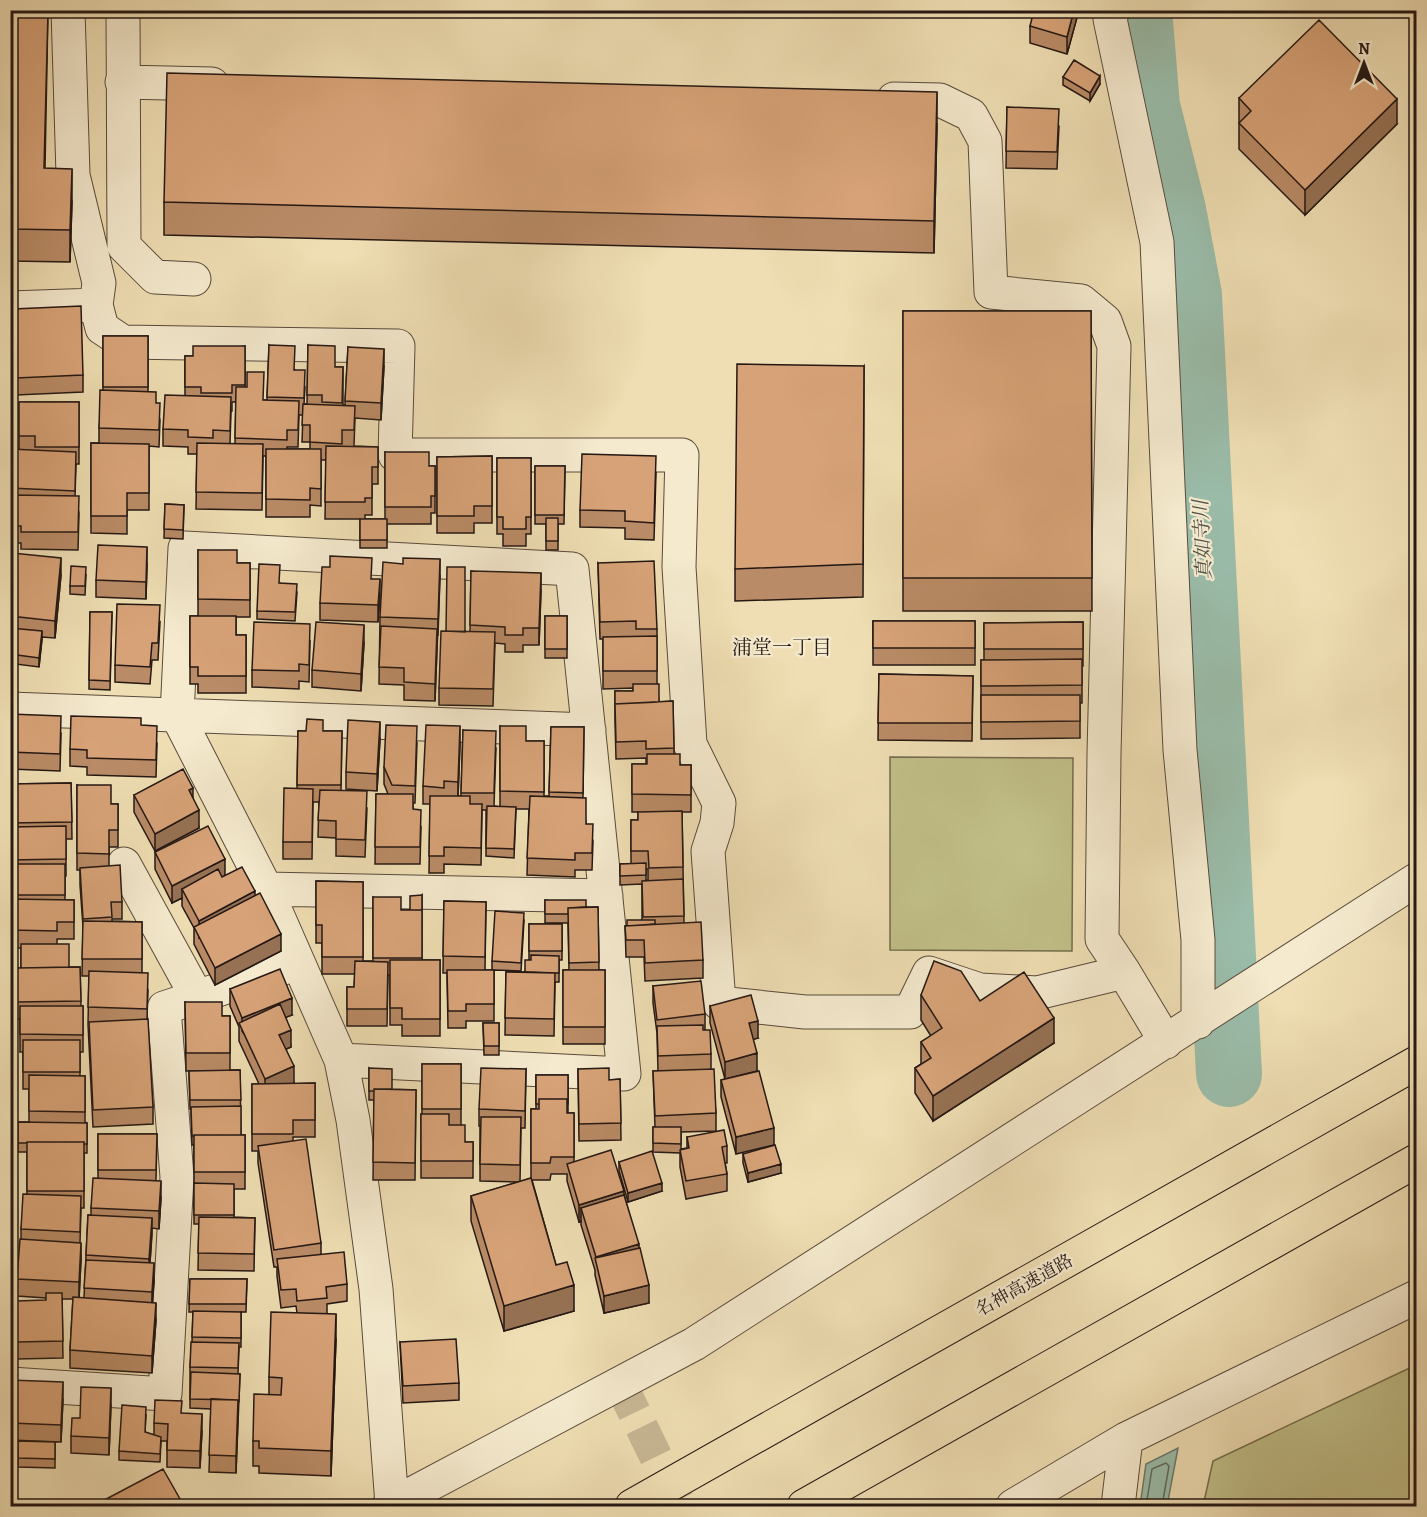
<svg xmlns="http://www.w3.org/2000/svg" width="1427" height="1517" font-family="Alegreya,'Noto Serif JP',serif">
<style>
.green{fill:#c1bf88;stroke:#736c4e;stroke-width:1.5}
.water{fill:#9abca9;stroke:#6b7a6d;stroke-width:1.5}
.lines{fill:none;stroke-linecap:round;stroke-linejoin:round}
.shore{stroke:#606a5e;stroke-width:1.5}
.river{stroke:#9abca9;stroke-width:66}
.minor-tunnel{stroke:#c7b693;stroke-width:33;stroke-dasharray:33 16;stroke-linecap:butt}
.minor-casing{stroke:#584a3c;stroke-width:35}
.highway-casing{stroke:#251814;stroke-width:35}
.minor{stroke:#f5eace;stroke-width:33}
.highway{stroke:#efdeb3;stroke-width:33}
.wall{fill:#b98b66;stroke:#251814;stroke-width:1.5;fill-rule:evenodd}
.shaded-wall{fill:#967153;stroke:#251814;stroke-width:1.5}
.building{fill:#d7a277;stroke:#251814;stroke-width:1.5}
.labels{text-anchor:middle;stroke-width:4.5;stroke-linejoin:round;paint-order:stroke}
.street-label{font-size:18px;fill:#251814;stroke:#f5eace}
.water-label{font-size:20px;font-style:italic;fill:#4e5148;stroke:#f5eace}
.neighbourhood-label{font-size:20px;fill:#251814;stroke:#f5eace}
</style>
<rect width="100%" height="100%" fill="#efdeb3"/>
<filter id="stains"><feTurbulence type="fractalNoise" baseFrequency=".00333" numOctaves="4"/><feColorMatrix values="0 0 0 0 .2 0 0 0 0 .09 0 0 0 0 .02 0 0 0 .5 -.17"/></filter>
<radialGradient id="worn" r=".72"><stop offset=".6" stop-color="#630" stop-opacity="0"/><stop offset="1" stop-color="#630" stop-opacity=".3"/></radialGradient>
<path class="green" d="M890,757L1073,758L1072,951L890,950Z
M1416,1365V1399L1412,1401L1416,1506H1203L1213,1461Z"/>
<path class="water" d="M1178,1448L1167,1506H1140L1146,1464Z"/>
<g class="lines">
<path class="shore" d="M1146,1506L1152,1469L1166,1463L1169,1466L1162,1506"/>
<path class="river" d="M1139,10L1147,106L1173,210L1189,295L1229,1074"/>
<path class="minor-tunnel" d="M620,1383L680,1506"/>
<g class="minor-casing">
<path id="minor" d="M68,10L73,175L99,283L96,305
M123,10L124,246L155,277L194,279
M1113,10L1110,19L1157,242L1180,750L1198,940V1022
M122,82L212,84
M894,99L940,100L971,115L985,141L991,292L1081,301L1105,321L1114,346L1104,754L1102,939L1124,972
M10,308L96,305L102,328L123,342L398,346L395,455H682L679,567L690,744L719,803L717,823L708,851L719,1003L805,1012H910L929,973L980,990L1037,993L1124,972L1166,1042
M10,709L589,730
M124,864L197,997
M266,889L606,896
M341,1060L624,1074L572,569L185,548L177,715L266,889L341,1060L353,1120L376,1289L392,1505
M10,1384L165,1394L177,1177L164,1008L298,963
M389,1506L694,1344L1416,880
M1013,1506L1126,1439L1416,1297
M1118,1506L1126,1439"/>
</g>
<g class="highway-casing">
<path id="highway" d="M632,1506L1416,1063
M804,1506L1416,1161"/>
</g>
<use href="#minor" class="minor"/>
<use href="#highway" class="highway"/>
</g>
<path class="wall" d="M10,10H48L45,168L72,201L70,262L10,261Z
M1079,10L1067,54L1030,43V26Z
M1063,77L1100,84L1090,101L1063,85Z
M1239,98L1397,124L1305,215L1239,149Z
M1007,107L1059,126L1057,169L1006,168Z
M937,124L934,253L164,235V202Z
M13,309L83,375V392L16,395Z
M903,311H1091L1092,611H903Z
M103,336H148V392L156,403L160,420L159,447L149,446V510H127V534L91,533V443H99V428L103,390Z
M269,345L295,370L305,387L304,404H307L308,345L335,367H343V405H345L348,347L384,366L381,420L355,418L354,446L378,447V484H372V515H365V519H385V452L429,466H435V513H431V524H387V548H360V519H325L326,460H321V506L310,505V517H266V456H263L262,510L196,509L197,454H188V447L163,446V429L185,395V356H193L245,346V387L263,400H267ZM232,402H236L235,444H230L231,411H232ZM299,415H303L302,442H310V449H287V447H298Z
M864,366L863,597L735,601V569Z
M19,402H79V464H76L75,496L79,513L78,550L21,549V543H10V449H19Z
M492,456V523H474V533H437V457Z
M497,458H531V534H526V546H503V534H497Z
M535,466H565L564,524H558V550H546V524H535Z
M656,473L654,540L625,539V528L580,527V510Z
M165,504L184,505L183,539L164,538Z
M198,550L237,563H250V617H236V635H246V693H198V684H190V616H198Z
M598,563L657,629V684L659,702L673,701L674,754L680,765H691V812H682L684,923L703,960V978L645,981L644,957H626L625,926L642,920V884L620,885V864H631V820H638V812H632V764H646V758L616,759L615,721V691H633V688L603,689V639H600ZM646,869H648V880L646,881Z
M147,564L146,599L96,597V580Z
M10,571L61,575L55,638L42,637L39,667L16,664L15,693H10Z
M471,571L541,590L539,645H523V652H505V644L495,643L493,706L439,705V688L465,632H470Z
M86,575L85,595L70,594V586Z
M440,576L435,701L404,700V685L379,684L380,617Z
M372,579L380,596L378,622L320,620V603Z
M280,583L297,592L295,621L257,619V611Z
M90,612H112L110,690L89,689Z
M545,616H567V658H545Z
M873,621H975V665H873Z
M160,622L158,660H152L150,684L115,682V665Z
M1083,622V666H1082V703H1080V738L981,739V660H984V623Z
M310,641L309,682L299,681V689L252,687V670Z
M364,643L361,691L312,687V670Z
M879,674L973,676L972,741L878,740Z
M10,714L61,733L60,771L10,769Z
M141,725L157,743L156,777L87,775V767L70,766V749Z
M500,726L526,741H544V796H549L551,727H584L583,797L586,824L593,841L592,870H575V877L527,875L529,809H516L514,858L486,856V810H482L481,865L444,864V873H429L430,804H423V786L460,743L458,796H461L463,730L496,748L494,806L500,807Z
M298,731H342L341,790L367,808L365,857L336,856V838L318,837L319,802H313L312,859H283V842L297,789Z
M380,739L377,791L346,789V772Z
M417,743L415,803H413V809L421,827L420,864H375L376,794H388L384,784V767Z
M71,783L72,839H66V876L65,877V900H74V939H57V944L69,967H80L81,1006H83V1052H80V1076H85V1122L87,1123V1153H84V1208H81L80,1243L81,1260L79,1298H84L88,1215H91V1208L98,1178V1134H157L156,1181L161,1198L159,1229L152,1228L150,1263L154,1281L152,1302L156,1320L152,1373L70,1368V1350L73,1299H62L63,1358L17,1359L16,1318L46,1300V1298L17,1296V1279L21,1239V1229L27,1194V1152H18V1122H29V1089H23V1052H20V1019H17V968H21V948H10V784Z
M77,785L111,804H118V847H109V866L122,902V919H112V921L142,922V972L148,990L147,1019L153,1107V1124L93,1127L88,1024L89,976H82L83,927L80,885V870H77Z
M134,795L193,798L199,828L155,851L134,812Z
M155,852L225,876L255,896L281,951L215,985L194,944V928L182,906V898L172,903L155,869Z
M316,881L363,882V961H373V897L401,910H410L422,895V960H440V1036H402V1025H390V975H388L387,1026H347V987H354L355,974H322V943H316Z
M545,900L586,907H598L599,970H605V1044H563V970H569L568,923H545Z
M444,901L486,902L485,970H492V961L524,921L521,971L494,970V1021H466V1028H448L447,973H443Z
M529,924H562V960H559V982H555L554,1036L505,1035L506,972H525L529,960Z
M653,986L705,1014V1030L711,1054V1069L716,1113V1131L681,1132V1149L687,1148V1137L727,1146V1163H725L727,1174V1191L686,1199L680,1167V1153L653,1152V1127H655L653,1071H658L657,1033L653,1003Z
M230,989L292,1015L286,1017L291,1047L286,1049L294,1083L292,1084L315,1083V1137H293V1141L321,1243V1255L347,1284V1301L327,1304V1314L336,1339L331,1476L259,1473V1466H253V1441L269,1395V1377L297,1313L296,1306L281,1308L277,1276V1267H274L258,1163V1151H252V1084H259L239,1041V1027L230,1006Z
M921,995L980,1001L1054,1043L933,1121L915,1093V1068L921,1064V1042L931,1036L921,1020Z
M185,1002L222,1016H230V1070H240L241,1135H245V1189H234V1217L255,1218L254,1271L198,1270L199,1224H194V1145H192L191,1109H190L189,1071H210H186Z
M710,1006L758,1038L753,1039L757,1071L739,1075L736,1154L721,1097V1080L725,1079L710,1023Z
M483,1023H499V1055H484Z
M422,1064H461V1125L465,1142H473V1178H421V1114H422Z
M369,1068L392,1089L416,1090L415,1180H373L374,1100H369Z
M526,1069L525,1128H521L520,1182L531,1178V1109H536V1075H568V1113H567H574V1162L624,1195L639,1248L649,1303L604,1313L595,1275V1270L581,1225V1221L579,1222L567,1181V1174H551L550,1180H532L556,1265L574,1311L504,1331L471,1221V1196L519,1182L480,1181V1126H479V1109Z
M578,1069L609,1080L620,1079L621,1140L579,1141Z
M743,1154L781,1173L748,1182L743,1163Z
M619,1162L662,1191L628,1202L619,1171Z
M190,1279H247L246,1312H241V1347H239L238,1374H240L236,1473L209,1472L211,1409L190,1408V1367L192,1342L193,1312H189Z
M400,1342L459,1383V1400L403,1403Z
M10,1380L63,1399L61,1442L10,1440Z
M111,1405L109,1455L71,1453V1436Z
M182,1413L202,1431L200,1468L167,1467V1441H161L160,1462L119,1460V1451L146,1416L145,1432L154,1435V1423Z
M18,1441L55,1442V1468L18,1467Z"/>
<path class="shaded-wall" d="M1074,10H1079L1067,54V37Z
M1100,76V84L1090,101V93Z
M937,92V124L934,253V221Z
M1397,99V124L1305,215V190Z
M72,169V201L70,262V230Z
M384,349V366L381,420V403Z
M147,547V564L146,599V582Z
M61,558V575L55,638V621Z
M440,559V576L438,636V619Z
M541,573V590L539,645V628Z
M380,579V596L378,622V605Z
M364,625V643L361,691V674Z
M437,629V646L435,701V684Z
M42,631V640L39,667V658Z
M380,722V739L377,791V774Z
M460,726V743L458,799V782Z
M193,788V805L189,790Z
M199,810V828L155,851V834Z
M225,859V877L182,889V898L172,903V886Z
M255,891V908L199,938V921Z
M281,934V951L215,985V968Z
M292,998V1015L244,1034L242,1031V1018Z
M1054,1018V1043L933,1121V1096Z
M758,1021V1038L749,1041V1023Z
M291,1030V1047L279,1052V1035Z
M757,1053V1071L725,1079V1062Z
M294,1066V1083L265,1096V1079Z
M774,1128V1145L736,1154V1137Z
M781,1164V1173L748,1182V1173Z
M161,1181V1198L159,1229V1211Z
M662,1183V1191L628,1202V1193Z
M624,1191V1208H581V1221L579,1222V1205Z
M152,1218V1235L149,1276V1259Z
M81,1243V1260L79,1300V1282Z
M639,1244V1261L596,1262V1257Z
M154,1263V1281L152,1309V1292Z
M574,1285V1311L504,1331V1306Z
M649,1285V1303L604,1313V1296Z
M156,1303V1320L152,1373V1356Z
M336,1314V1339L331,1476V1451Z
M63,1382V1399L61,1442V1425Z
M111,1388V1405L109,1455V1438Z
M238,1400V1417L236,1473V1456Z
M202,1414V1431L200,1468V1451Z"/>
<path class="building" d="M10,10H48L44,168L72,169L70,230L10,229Z
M1034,10H1074L1067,37L1030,26Z
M1319,20L1397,99L1305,190L1239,123L1251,111L1239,98Z
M1074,60L1100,76L1090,93L1063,77Z
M167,73L937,92L934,221L164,202Z
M1007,107L1059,109L1057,152L1006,151Z
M81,306L83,375L16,378L13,309Z
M903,311H1091L1092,578H903Z
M103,336H148V387H103Z
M269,345L295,346L294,370H305L304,398L267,397Z
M308,345L335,346V367H343L342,403L322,402V395H307Z
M193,346H245V385H232V393H201V387H185V356H193Z
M348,347L384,349L381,403L345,401Z
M737,364L864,366L863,564L735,569Z
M247,372H264L263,400L299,401L298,430H287V440L235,438L236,387H247Z
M100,390L156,392V403H160L159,430L99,428Z
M165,395L231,397L230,431L213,430V438L188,437V430L163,429Z
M19,402H79V447H35V436H19Z
M303,404L355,406L354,430H342V444L310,442V425H302Z
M91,443L149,444V493H127V516H91Z
M197,443L263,444L262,493L196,492Z
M326,446L378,447V467H372V498H365V502H325Z
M10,449L76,452L75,491L10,488Z
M266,449H321V489L310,488V500L266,499Z
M385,452H429V466H435V496H431V507H385Z
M582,454L656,456L654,523L625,521V511L580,510Z
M492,456V506H474V516H437V457Z
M497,458H531V517H526V529H503V517H497Z
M535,466H565L564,515H535Z
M10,495L79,496L78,532H21V526H10Z
M165,504L184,505L183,530L164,529Z
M546,518H558V541H546Z
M360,519H387V540H360Z
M98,545L147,547L146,582L96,580Z
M198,550H237V563H250V600L198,599Z
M12,553L61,558L55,621L10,616V571Z
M330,556L372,558L371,579H380L378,605L320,603L322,567H330Z
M403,558L440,559L438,619L380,617L383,562L403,564Z
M654,561L657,629H636V621L600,622L598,563Z
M259,564L280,565L279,583L297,584L295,612L257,611Z
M71,566L86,567L85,586H70Z
M447,567H465V632L446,631Z
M471,571L541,573L539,628H523V635H505V627L470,625Z
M117,604L160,605L158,643H152L150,667L115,665Z
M90,612H112L110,681L89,680Z
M190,616H236V635H246V676H198V667H190Z
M545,616H567V649H545Z
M873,621H975V648H873Z
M254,622L310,624L309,665L299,664V671L252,670Z
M316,622L364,625L361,674L312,670Z
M1083,622V649H984V623Z
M381,626L437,629L435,684L404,682V668L379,667Z
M10,628L42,631L39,658L10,654Z
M441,631L495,632L493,689L439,688Z
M657,636V671H603V637Z
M10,659H16L15,684H10Z
M1082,659V685L981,686V660Z
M879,674L973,676L972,723H878Z
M633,684H659V702L615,704V691H633Z
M981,695H1080V721L981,722Z
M673,701L674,748L646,749V741L616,742L615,704Z
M10,714L61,716L60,754L10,752Z
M71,716L141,718V725L157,726L156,760L87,758V750L70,749Z
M307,719L323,720V731H342L341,785H297L298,731H306Z
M348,720L380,722L377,774L346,772Z
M386,725L417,726L415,786L392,785L384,767Z
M426,725L460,726L458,782L444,781V788L423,786Z
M500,726H526V741H544V792L500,791Z
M551,727H584L583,793L549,792Z
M463,730L496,731L494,793H461Z
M647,754H680V765H691V795L632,794V764H647Z
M183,769L193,788L189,790L199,810L155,834L134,795Z
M71,783L72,822L10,823V784Z
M77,785H111V804H118V830H109V854L77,853Z
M284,788L313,789L312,842H283Z
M320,790L367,791L365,840L336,839V821L318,820Z
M376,794H413V809L421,810L420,847H375Z
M430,796H470V804H482L481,848L444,847V856H429Z
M530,796L586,798V824H593L592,853H575V860L527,858Z
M487,806L516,807L514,849L486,848Z
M682,811L683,867L649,868L648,851H631V820H638V812Z
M66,826V859L10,860V827Z
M208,826L225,859L172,886L155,852Z
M646,863V875L620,876V864Z
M10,864H65V895H10Z
M120,865L122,902H111L112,917L83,919L80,868Z
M242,867L255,891L199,921L182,889L218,869L222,877Z
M683,879L684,916L643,917L642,881Z
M316,881L363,882V957H322V925H316Z
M260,893L281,934L215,968L194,927Z
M422,895V910H410V896Z
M373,897H401V910H422V958H373Z
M10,899L74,900V922H57V931L10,930Z
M545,900H586V907L568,908V914H545Z
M444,901L486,902L485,957L443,956Z
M598,907L599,962L569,963L568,908Z
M495,911L524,913L521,963L492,961Z
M627,920H655V924L627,926Z
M83,921L142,922V959H82Z
M701,922L703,960L645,963L644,940H626L625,926Z
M529,924H562V951H529Z
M21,944H69V967L21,968Z
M531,955L559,956V973L525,972V960H531Z
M390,960H440V1019H402V1008H390Z
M355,961L388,962L387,1009H347V987H354Z
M934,961L961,971L980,1001L1024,972L1054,1018L933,1096L915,1068L931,1058L921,1042L942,1028L921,995Z
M80,967L81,1001L17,1002V968Z
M280,969L292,998L242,1018L230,989Z
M447,970H494V1004H466V1011H448Z
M563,970H605V1027H563Z
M89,971L148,973L147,1009L88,1007Z
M506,972L555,973L554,1019L505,1018Z
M701,981L705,1014L657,1020L653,986Z
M751,995L758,1021L749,1023L757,1053L725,1062L710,1006Z
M185,1002H222V1016H230V1053H186Z
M280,1004L291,1030L279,1035L294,1066L265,1079L239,1023Z
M20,1006H83V1035L20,1034Z
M148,1019L153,1107L93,1110L89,1022Z
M483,1023H499V1046H484Z
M703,1025V1030H710L711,1054L658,1056L657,1026Z
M23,1040H80V1072H23Z
M422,1064H461V1109H422Z
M369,1068L392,1069V1089H374V1091H369Z
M481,1068L526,1069L525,1111L479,1109Z
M609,1068V1080L620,1079L621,1123L579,1124L578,1069Z
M714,1069L716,1113L655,1116L653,1071Z
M240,1070L241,1100H190L189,1071Z
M759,1071L774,1128L736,1137L721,1080Z
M29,1075L85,1076V1112L29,1111Z
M536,1075H568V1104H567V1099H539V1104H536Z
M315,1083V1120H293V1134H252V1084Z
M374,1089L416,1090L415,1163L373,1162Z
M539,1099H567V1113H574V1157H551L550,1163H531V1109H539Z
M241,1106V1135H194V1136H192L191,1107Z
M421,1114H449V1125H465V1142H473V1161H421Z
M481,1117H521L520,1165L480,1164Z
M18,1122L87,1123V1144H84V1142H27V1143H18Z
M653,1127H681V1144L653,1143Z
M724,1130L727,1146L722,1147L727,1174L686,1181L680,1150L689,1148L687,1137Z
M98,1134H157L156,1170H98Z
M194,1135H245V1172H194Z
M306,1139L321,1243L274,1250L258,1146Z
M27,1142H84V1191H27Z
M775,1145L781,1164L748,1173L743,1154Z
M611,1150L624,1191L579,1205L567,1164Z
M652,1151L662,1183L628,1193L619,1162Z
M93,1178L161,1181L159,1211L91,1208Z
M531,1178L556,1265L567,1262L574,1285L504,1306L471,1196Z
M194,1183L234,1184V1215H194Z
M23,1194L81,1196L80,1232L21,1229Z
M624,1195L639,1244L596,1257L581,1208Z
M88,1215L152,1218L149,1259L86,1255Z
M199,1217L255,1218L254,1254L198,1253Z
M20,1239L81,1243L79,1282L17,1279Z
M640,1248L649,1285L604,1296L595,1258Z
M344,1252L347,1284L326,1287L327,1298L297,1301L296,1289L281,1290L277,1259Z
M86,1260L154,1263L152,1292L84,1288Z
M190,1279H247L246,1304H189Z
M46,1293H62L63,1341L17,1342L16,1301L46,1300Z
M73,1297L156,1303L152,1356L70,1350Z
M193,1311L241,1312V1338L192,1337Z
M271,1312L336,1314L331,1451L259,1448V1441H253L254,1394L281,1395L282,1378L269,1377Z
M456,1339L459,1383L403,1386L400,1342Z
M191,1342L239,1343L238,1368L190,1367Z
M191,1372L240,1374L239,1401L238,1400L190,1399Z
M10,1380L63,1382L61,1425L10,1423Z
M81,1387L111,1388L109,1438L71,1436L72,1418H80Z
M211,1399L238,1400L236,1456L209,1455Z
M155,1400L182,1401L181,1413L202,1414L200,1451L167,1450L168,1424L154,1423Z
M122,1405L146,1407L145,1432L161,1437L160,1454L119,1451Z
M18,1441L55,1442V1459L18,1458Z
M163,1469L184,1506H93Z"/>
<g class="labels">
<g class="street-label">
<text transform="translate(1024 1285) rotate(-29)" y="6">名神高速道路</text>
</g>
<g class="water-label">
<text transform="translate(1202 540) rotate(-93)" y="7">真如寺川</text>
</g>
<g class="neighbourhood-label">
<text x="782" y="654">浦堂一丁目</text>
</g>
</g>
<rect width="1427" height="1517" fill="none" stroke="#efdeb3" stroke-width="36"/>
<rect x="12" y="12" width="1403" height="1493" fill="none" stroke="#251814" stroke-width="3"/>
<rect x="18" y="18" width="1391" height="1481" fill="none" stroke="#251814" stroke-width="1.5"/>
<g transform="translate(1364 63)" stroke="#f5eace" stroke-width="4.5" paint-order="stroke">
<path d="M0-4.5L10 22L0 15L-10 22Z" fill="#251814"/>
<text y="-9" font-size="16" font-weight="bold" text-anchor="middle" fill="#251814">N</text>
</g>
<rect width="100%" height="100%" filter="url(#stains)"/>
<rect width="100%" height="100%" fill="url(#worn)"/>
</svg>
